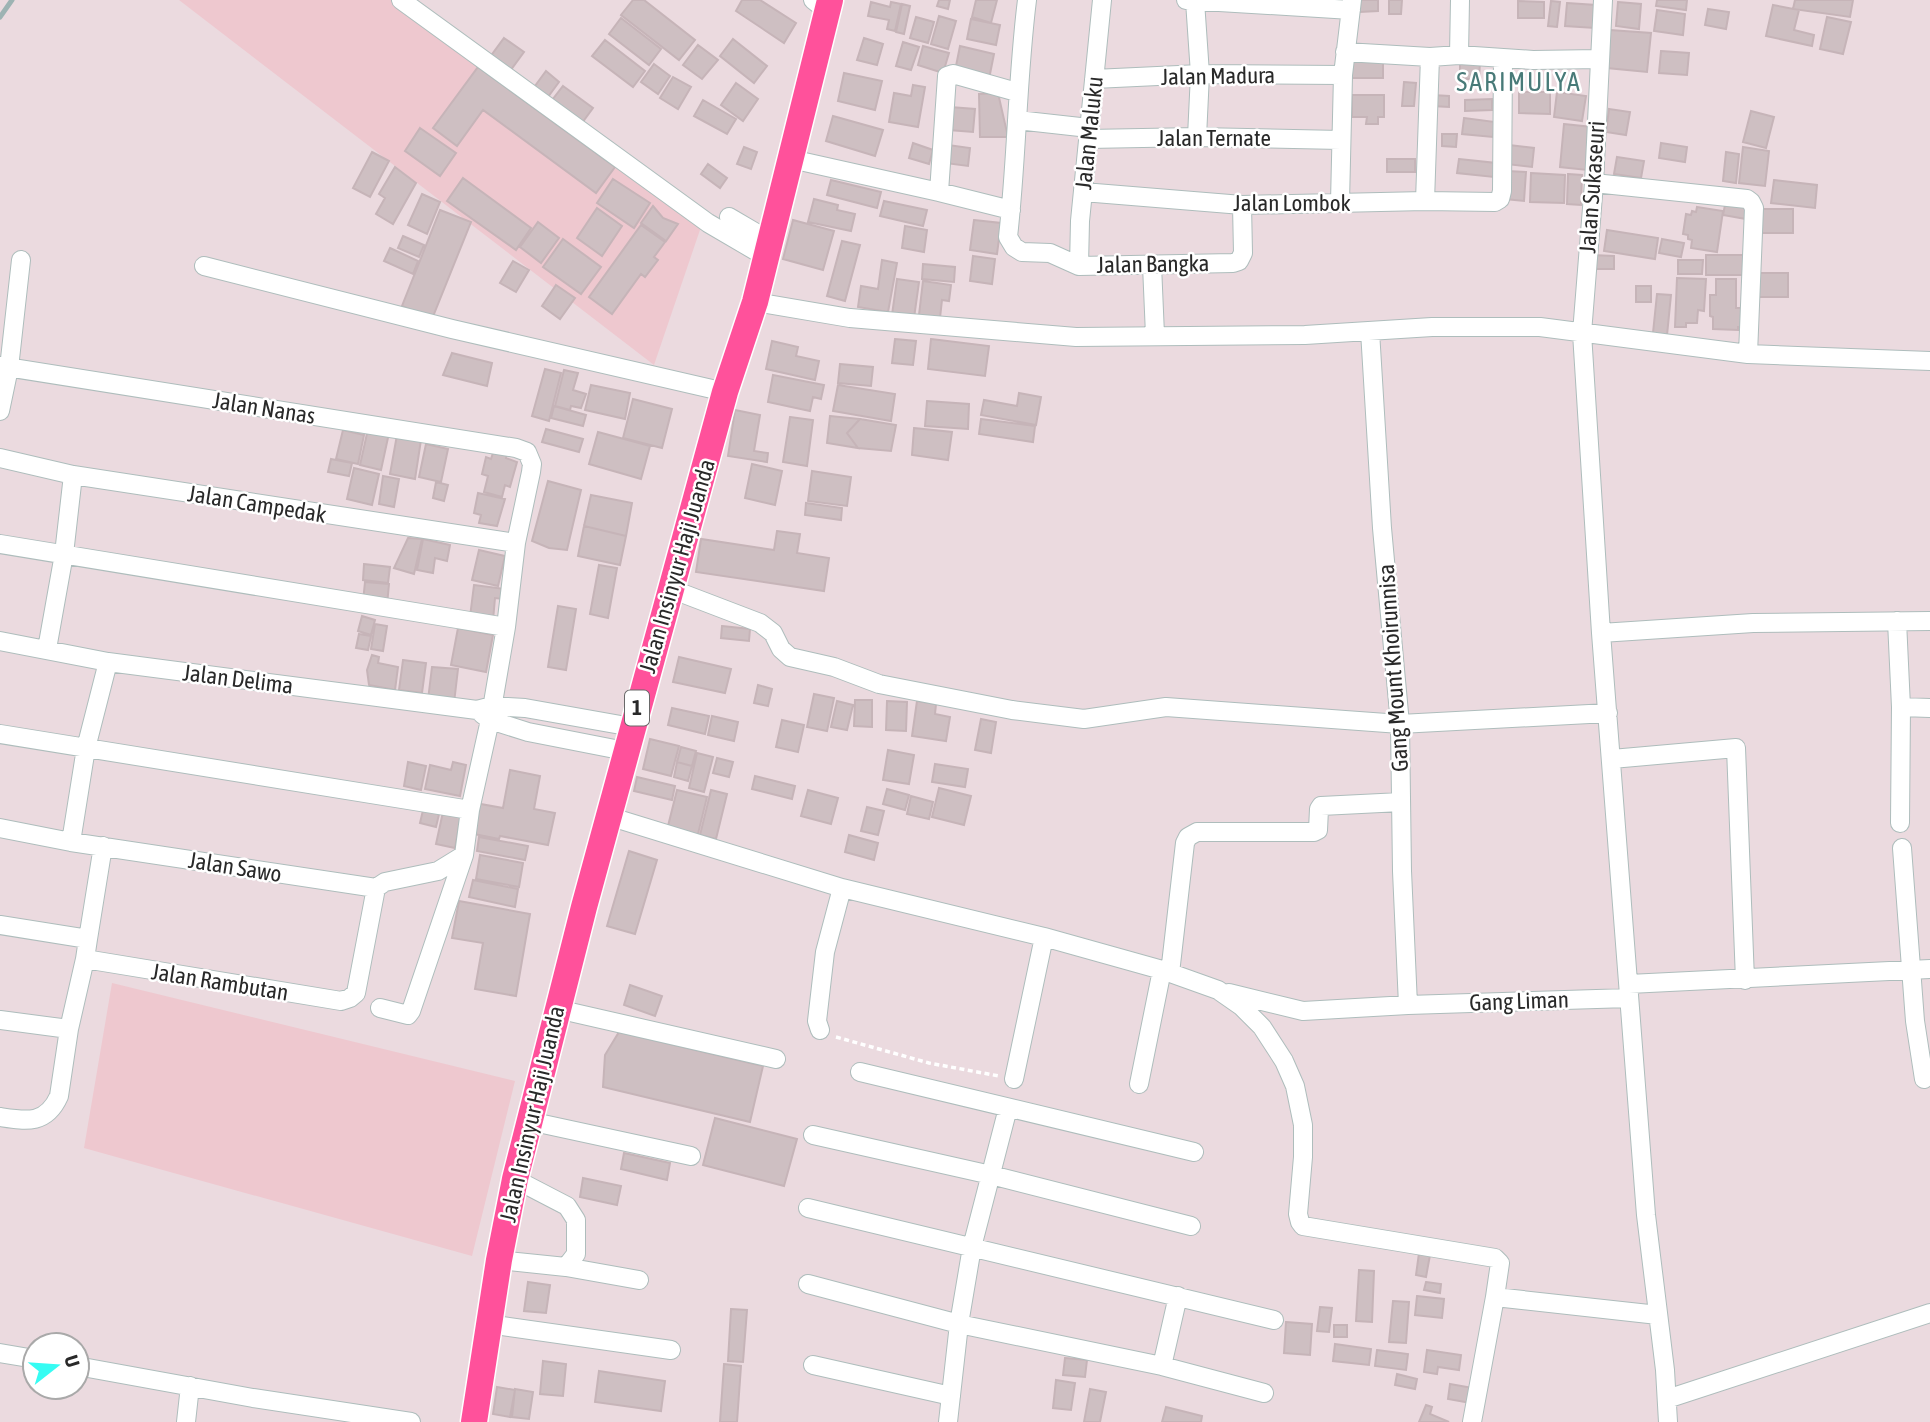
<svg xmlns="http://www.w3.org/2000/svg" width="1930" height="1422" font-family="'Asap Condensed',sans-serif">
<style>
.education{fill:#eec8cf}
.building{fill:#cebfc2;stroke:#c6b4b8;stroke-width:2}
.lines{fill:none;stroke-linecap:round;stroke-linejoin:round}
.minor-casing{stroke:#aebdbc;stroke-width:20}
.highway-casing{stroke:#fff;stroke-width:29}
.path{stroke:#fff;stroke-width:3.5;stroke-dasharray:5 3.5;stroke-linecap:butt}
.minor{stroke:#fff;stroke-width:18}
.highway{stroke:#ff519b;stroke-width:26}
.rail{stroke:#9db3b3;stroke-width:5}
.labels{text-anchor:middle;stroke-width:5;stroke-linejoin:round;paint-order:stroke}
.shield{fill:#fff;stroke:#696969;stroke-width:2}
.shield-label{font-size:21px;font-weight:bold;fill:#292929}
.street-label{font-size:23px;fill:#292929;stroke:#fff}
.quarter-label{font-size:26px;letter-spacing:2px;fill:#487a78;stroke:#fff}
</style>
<rect width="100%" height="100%" fill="#ebdadf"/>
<path class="education" d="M179,0H392L702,224L654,365Z
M112,983L515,1081L472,1256L84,1148Z"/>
<path class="building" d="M633,0H644L695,40L679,60L621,15Z
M742,0H760L796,23L784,43L736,11Z
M939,0H950L948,9L937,6Z
M976,0H997L991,23L972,17Z
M1359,0H1378V11L1360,12Z
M1389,0H1402L1401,14H1389Z
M1657,0H1687L1686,10L1656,6Z
M1795,0H1853L1850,17L1793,9Z
M1518,1L1544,2V18H1518Z
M1551,1L1560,2L1557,27L1548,26Z
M871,2L890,7L891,2L901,4L895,31L887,29L889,20L868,16Z
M1618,2L1641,4L1639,29L1616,26Z
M1567,3L1596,5L1595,28L1565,26Z
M902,4L910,6L904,34L896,32Z
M1773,5L1799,10L1794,30L1814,35L1812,46L1766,36Z
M1708,9L1729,12L1726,29L1705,25Z
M1657,10L1685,14L1683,35L1654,31Z
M939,16L956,21L948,49L931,44Z
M916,17L934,22L928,43L910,38Z
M1827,17L1851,22L1843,54L1820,49Z
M621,18L661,49L649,65L609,34Z
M971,19L1000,25L996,45L967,39Z
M1610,30L1651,33L1647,72L1607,68Z
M504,38L524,52L510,71L490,57Z
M864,38L883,44L877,65L857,60Z
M733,39L767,66L754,83L720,56Z
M605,40L645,71L633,87L592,56Z
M903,42L919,47L911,70L896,66Z
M698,45L718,60L702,79L683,65Z
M923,46L949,53L943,73L918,65Z
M960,46L994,54L989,79L955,71Z
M1661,51L1689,53L1687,75L1659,73Z
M1383,60V78H1346V61Z
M1460,61L1480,62L1479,79H1460Z
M654,64L670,76L658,94L641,82Z
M478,67L615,167L596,193L483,110L457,146L433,128Z
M546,71L559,82L545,101L532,90Z
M844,73L882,81L875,110L838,101Z
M673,77L691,87L678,109L660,98Z
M1404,82L1416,83L1414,106H1402Z
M736,83L758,99L743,121L721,105Z
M913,85L925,87L918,127L889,122L894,93L911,96Z
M563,86L593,108L579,127L549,104Z
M1519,92H1550V114L1519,113Z
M1557,92L1586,96L1582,121L1554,117Z
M998,93L1008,137H980L979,94Z
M1352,95H1384V117H1378V124H1366L1367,117H1352Z
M1432,95L1449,96V107L1432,106Z
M1492,99V110L1465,111V100Z
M703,100L736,119L727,134L694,116Z
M950,107L975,109L973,132L949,130Z
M1609,109L1630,112L1626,135L1606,132Z
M1751,111L1774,117L1766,148L1743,142Z
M833,116L883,130L875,156L826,141Z
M1464,118L1495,122L1493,137L1462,134Z
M1564,124L1592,127L1587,170L1560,167Z
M420,128L456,153L440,176L405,151Z
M1442,134H1457L1456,147L1442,146Z
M913,143L933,150L929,164L909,158Z
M1661,143L1687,147L1685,162L1659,158Z
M948,145L970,148L968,166L945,163Z
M1509,145L1534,148L1532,167L1506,164Z
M744,147L757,152L751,169L737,164Z
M1743,147L1769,151L1765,186L1739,183Z
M372,152L389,161L370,197L353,188Z
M1726,152L1739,154L1736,183L1723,181Z
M1617,157L1644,161L1641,178L1614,174Z
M1387,159H1415V172H1387Z
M1459,159L1496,163L1494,177L1457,173Z
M708,164L727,178L720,188L701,174Z
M395,167L416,183L393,224L376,214L385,198L379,194Z
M1507,171L1526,172L1524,201L1505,199Z
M1531,173L1565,175L1564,203L1530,202Z
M1568,174L1582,175L1581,205L1567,204Z
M463,178L531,228L516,250L447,201Z
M613,179L650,203L634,228L597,203Z
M831,180L881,192L877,208L827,195Z
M1774,180L1817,185L1815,208L1771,203Z
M422,194L440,202L427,234L408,225Z
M814,199L838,205L837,210L855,214L851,231L808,222Z
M1726,200L1749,204L1746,219L1723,215Z
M884,201L927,210L923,226L880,216Z
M653,206L663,218L678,224L666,241L641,223Z
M1697,207L1723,211L1717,252L1691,248L1692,240L1688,239V235L1683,234L1686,214L1691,215L1692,211L1696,212Z
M597,208L622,226L602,256L577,238Z
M1756,209H1793V233H1756Z
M440,210L471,222L432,319L402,306Z
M793,220L834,231L823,270L783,259Z
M974,220L1001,223L997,254L970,250Z
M538,222L559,238L541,263L520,247Z
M641,225L665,242L654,257L658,260L645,277L641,274L612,314L589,297Z
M905,226L927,230L924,252L902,248Z
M1607,230L1658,238L1655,259L1604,251Z
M403,236L424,245L419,257L398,248Z
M563,239L601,267L581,294L543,267Z
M1662,239L1684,243L1681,257L1659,253Z
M842,241L860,245L845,301L827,296Z
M390,248L418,261L413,274L384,261Z
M1591,255L1614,256V269H1592Z
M1706,255H1747V275H1706Z
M973,256L995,259L992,284L970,281Z
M882,260L897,263L888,312L858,307L861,286L878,289Z
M1678,260H1703L1702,274H1678Z
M513,261L529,270L516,292L500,283Z
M923,264L955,267L954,282L922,279Z
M1758,273H1788V297H1758Z
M1677,278L1706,279L1704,311L1698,310L1697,323H1686V327H1675Z
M897,279L919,282L914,318L892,315Z
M1716,279H1736V308H1747V327H1738V330L1713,329V317L1710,316V295H1716Z
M923,281L951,285L949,301L942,300L940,318L919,315Z
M556,285L575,298L560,319L542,306Z
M1636,286H1651V302H1636Z
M1657,294L1671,295L1667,335L1653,333Z
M895,339L916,341L913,365L892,363Z
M931,339L989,346L985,376L928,369Z
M772,341L798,347L796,356L819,361L815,380L766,369Z
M452,353L492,363L487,386L443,375Z
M840,364L873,367L871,386L838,383Z
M545,369L561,373L549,421L532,416Z
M564,370L578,373L573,390L586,394L581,408L571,406L570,410L555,406Z
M773,375L824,385L821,399L813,397L810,411L768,402Z
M591,385L630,393L625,419L585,410Z
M838,385L895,394L891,421L833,411Z
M1019,393L1041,397L1036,425L981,415L984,400L1017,406Z
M633,399L672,409L662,448L623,438Z
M927,401L969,404L968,429L925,426Z
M554,406L586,415L583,426L551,418Z
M735,410L760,415L754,451L768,453L767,462L728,456Z
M830,416L860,419L847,433L858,448L827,443Z
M790,417L813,420L807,466L783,462Z
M860,419L896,425L891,451L858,448L847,433Z
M981,419L1035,426L1033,442L979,434Z
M914,428L952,432L948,460L912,455Z
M368,429L389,433L381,470L360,465Z
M546,429L583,439L579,452L542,442Z
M343,430L364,435L358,464L336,459Z
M598,432L650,446L641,479L589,464Z
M397,435L421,440L415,479L390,474Z
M426,444L448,449L441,482L419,477Z
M494,450L507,454L506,458L517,462L510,487L505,485L502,497L484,492L488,476L482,474L486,457L491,459Z
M331,459L352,463L349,476L328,472Z
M752,464L782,471L775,505L745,498Z
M354,468L379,474L372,505L347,499Z
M812,471L851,477L847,506L808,501Z
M383,476L399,479L394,507L379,504Z
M548,481L581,490L567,550L549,548L532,541Z
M436,482L448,485L444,501L433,498Z
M478,493L505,499L497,526L479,523L481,515L474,513Z
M591,495L632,503L626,536L584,526Z
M806,503L842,508L841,520L805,515Z
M584,526L626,536L620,565L578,556Z
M777,531L800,534L797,553L829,558L824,591L696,572L701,539L774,550Z
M408,538L422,539L414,574L394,568Z
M423,539L450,545L447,561L435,558L433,573L417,570Z
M479,550L505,556L498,586L472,580Z
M364,564L390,567L388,583L363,580Z
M599,565L617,568L608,618L590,614Z
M365,582L389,584L387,605L363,602Z
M474,585L505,589L503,599L495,598L493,620L470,617Z
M558,606L576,609L566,670L548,667Z
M362,616L375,620L371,635L358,631Z
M375,624L387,626L383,651L371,649Z
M722,626L750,629L749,641L721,638Z
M458,628L493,635L486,672L451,665Z
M359,634L371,636L368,650L356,648Z
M372,655L379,657L378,663L398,667L395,690L369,685L367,670Z
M679,657L731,669L725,693L673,682Z
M403,660L426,663L422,693L399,690Z
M432,667L458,669L454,703L428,700Z
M758,685L772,689L768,706L754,703Z
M814,694L834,698L827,731L807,727Z
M855,700H872V727L854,726Z
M837,701L853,705L847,730L831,727Z
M887,701L907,702L906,731L886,730Z
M917,701L936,704L935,714L950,717L946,741L912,736Z
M672,708L709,716L705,734L668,725Z
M712,716L738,722L734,741L708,735Z
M981,719L996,722L991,753L975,750Z
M782,720L804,725L798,752L776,747Z
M650,739L679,746L671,776L643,769Z
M681,747L696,751L692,766L677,762Z
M888,750L914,755L909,784L883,780Z
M697,753L713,757L704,792L689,788Z
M717,758L733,762L729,777L713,773Z
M408,762L426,766L421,790L404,786Z
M453,762L466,765L460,796L425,789L430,765L451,770Z
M677,762L692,766L688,781L674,777Z
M935,764L968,769L965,787L932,782Z
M510,770L540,776L534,809L555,813L548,845L500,836L499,839L469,833L475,803L503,808Z
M755,776L795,786L792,799L752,789Z
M637,777L675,786L672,800L634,791Z
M939,788L971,796L964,825L932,817Z
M887,789L909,795L905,810L883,804Z
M677,790L707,797L697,838L667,830Z
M711,790L727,794L716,839L700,835Z
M808,790L838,798L831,824L801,816Z
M911,796L933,802L929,819L907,814Z
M424,806L440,810L436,827L420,823Z
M867,807L884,811L878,835L861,831Z
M443,812L461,816L455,848L436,844Z
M849,835L878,843L874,860L845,852Z
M479,837L528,846L525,860L477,851Z
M629,851L657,860L635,934L607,926Z
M480,855L523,863L519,887L476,879Z
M473,880L518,889L515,907L469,897Z
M459,901L530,914L516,996L475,989L483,943L452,938Z
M630,985L662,996L655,1016L624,1005Z
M619,1032L763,1066L750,1122L603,1087L605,1055Z
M715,1118L797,1139L784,1186L703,1165Z
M624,1153L670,1163L667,1180L621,1169Z
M583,1178L621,1186L617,1205L580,1197Z
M1419,1253L1430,1255L1426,1277L1416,1275Z
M1359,1270L1374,1271L1372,1322L1356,1321Z
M528,1282L550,1285L546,1313L524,1311Z
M1426,1282L1441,1284L1440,1293L1424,1290Z
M1417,1296L1444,1299L1442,1318L1415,1315Z
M1393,1301L1409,1302L1406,1343L1389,1342Z
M1320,1307L1332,1308L1329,1332L1317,1331Z
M731,1309L747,1310L743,1362L728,1361Z
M1286,1322L1312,1324L1310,1355L1284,1353Z
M1334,1325H1347V1337H1334Z
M1335,1344L1371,1349L1369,1365L1333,1361Z
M1377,1350L1408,1354L1406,1370L1375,1366Z
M1427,1350L1461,1355L1459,1370L1438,1367L1437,1374L1424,1372Z
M1065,1358L1087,1360L1085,1377L1063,1375Z
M543,1361L566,1364L563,1396L540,1394Z
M724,1364L741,1366L737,1422H720Z
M599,1371L665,1381L661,1411L595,1402Z
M1397,1374L1417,1379L1415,1389L1395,1385Z
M1056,1380L1075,1383L1071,1410L1053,1408Z
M1450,1384L1473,1388L1471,1403L1448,1399Z
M497,1387L515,1390L510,1417L493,1414Z
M515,1389L533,1392L529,1419L512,1417Z
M1090,1389L1106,1392L1100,1422H1084Z
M1426,1405L1432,1407L1430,1414L1449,1422H1419Z
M1166,1407L1202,1416L1201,1422H1162Z"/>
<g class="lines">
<g class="minor-casing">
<path id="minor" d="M401,0L708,223L766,257
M813,0L827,11
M1027,0C1017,79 1017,158 1008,237L1014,247L1022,252L1050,253L1079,266L1233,263L1239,261L1243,253L1242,205
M1186,0L1351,10
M1603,0L1594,183L1582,333L1601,633L1646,1215L1665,1370L1668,1422
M1195,1L1200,74L1197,137
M1345,52L1430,57L1459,55L1533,60L1599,59
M1459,55L1460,0
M1094,79L1200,74L1343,75
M1017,120L1089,128
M1088,139L1197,137L1341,140
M791,159L939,192L1011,210
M1594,183L1747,199L1751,202L1754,208L1748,354
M939,192L947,76L953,74L1017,92
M1083,192L1242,205L1425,201L1495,202L1500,199L1502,191L1503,59
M1425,201L1430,57
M1340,202L1343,75L1352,0
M729,217L770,241
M1152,265L1155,335
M204,266L452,329L725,392
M1079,266L1080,221L1102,0
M755,302L850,318L1076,337L1305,335L1432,327H1540L1748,354L1930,361
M1370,331L1382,528L1400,724L1402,871L1408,1005
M0,366L516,448L527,452L532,464L531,472L516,543L506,627L490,720L470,810L464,855L411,1011L408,1015L380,1008
M0,411L9,368L21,260
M0,458L73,475L516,543
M0,544L506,627
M671,589L760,623L773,633L781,649L790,657L834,667L879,684L1012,710L1084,719L1166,707L1400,724L1608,713
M1897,621L1901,707L1900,823
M1601,633L1753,623L1930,621
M0,641L108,662L477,710L492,706L525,708L632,727
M47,649L64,554L73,475
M1901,707L1930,708
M482,714L490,720L528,732L625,751
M0,734L470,810
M1612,759L1736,748L1745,980
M608,816L842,888L1044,937L1162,970L1218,990L1241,1006L1262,1027L1284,1061L1295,1086L1303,1125V1157L1298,1214L1300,1222L1303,1226L1495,1258L1500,1263L1495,1297
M0,828L71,842L376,888L385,882L438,871L464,855
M71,842L86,748L108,662
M1902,848L1915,1021L1924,1079
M0,925L88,939L85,959L341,1001L350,998L356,993L376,888
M88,939L103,846
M1170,973L1185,843L1188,837L1197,832H1314L1318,830L1319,809L1321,806L1401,802
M1629,984L1930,969
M1229,993L1303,1011L1408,1005L1629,998
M557,1009L776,1059
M0,1020L69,1029
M820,1030L817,1021L825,952L842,888
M860,1072L1194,1152
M1014,1079L1044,937
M1139,1084L1162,970
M0,1117C26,1121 46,1125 59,1096L69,1029L85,959
M529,1121L691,1156
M813,1135L991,1175L1191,1226
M515,1179L567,1206L576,1220V1254L566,1267
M808,1208L1274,1320
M499,1260L566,1267L639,1280
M808,1284L959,1324L1162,1366L1264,1393
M488,1324L671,1350
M0,1353L35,1359
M813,1365L951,1396
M77,1366L253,1398L411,1422
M1162,1366L1178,1296
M1667,1399L1930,1313
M186,1422L190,1386
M948,1422L959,1324L972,1247L1008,1108
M1472,1422L1495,1297L1658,1315"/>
</g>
<g class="highway-casing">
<path id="highway" d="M474,1422L499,1260L515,1179L584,907L725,392L755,302L830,0"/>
</g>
<path class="path" d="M836,1037L929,1063L999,1076"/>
<use href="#minor" class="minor"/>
<use href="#highway" class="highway"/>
<path class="rail" d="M0,17L12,0"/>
</g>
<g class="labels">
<rect class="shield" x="625" y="690.5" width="24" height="35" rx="5"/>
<g class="shield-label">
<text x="637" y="715">1</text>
</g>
<g class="street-label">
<text transform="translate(1218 76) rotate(-1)" y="8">Jalan Madura</text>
<text transform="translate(1089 133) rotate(-84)" y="8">Jalan Maluku</text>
<text x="1214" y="146">Jalan Ternate</text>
<text transform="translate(1592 187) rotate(-86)" y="8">Jalan Sukaseuri</text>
<text x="1292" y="211">Jalan Lombok</text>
<text transform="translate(1153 264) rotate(-1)" y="8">Jalan Bangka</text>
<text transform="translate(264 408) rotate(9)" y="8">Jalan Nanas</text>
<text transform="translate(257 504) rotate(9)" y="8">Jalan Campedak</text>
<text transform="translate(677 566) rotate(-74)" y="8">Jalan Insinyur Haji Juanda</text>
<text transform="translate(1393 668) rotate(-94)" y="8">Gang Mount Khoirunnisa</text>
<text transform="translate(238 679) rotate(7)" y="8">Jalan Delima</text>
<text transform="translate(235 867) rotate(9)" y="8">Jalan Sawo</text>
<text transform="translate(220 982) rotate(9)" y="8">Jalan Rambutan</text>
<text transform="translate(1519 1001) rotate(-2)" y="8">Gang Liman</text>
<text transform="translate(532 1114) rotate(-77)" y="8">Jalan Insinyur Haji Juanda</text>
</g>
<g class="quarter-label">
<text x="1519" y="91">SARIMULYA</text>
</g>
</g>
<g transform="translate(56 1366) rotate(73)"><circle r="33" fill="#ffffff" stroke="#a9a9a9" stroke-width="2"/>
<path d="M0-5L12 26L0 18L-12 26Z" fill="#36fcf3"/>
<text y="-10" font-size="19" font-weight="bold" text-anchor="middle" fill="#292929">U</text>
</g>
</svg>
